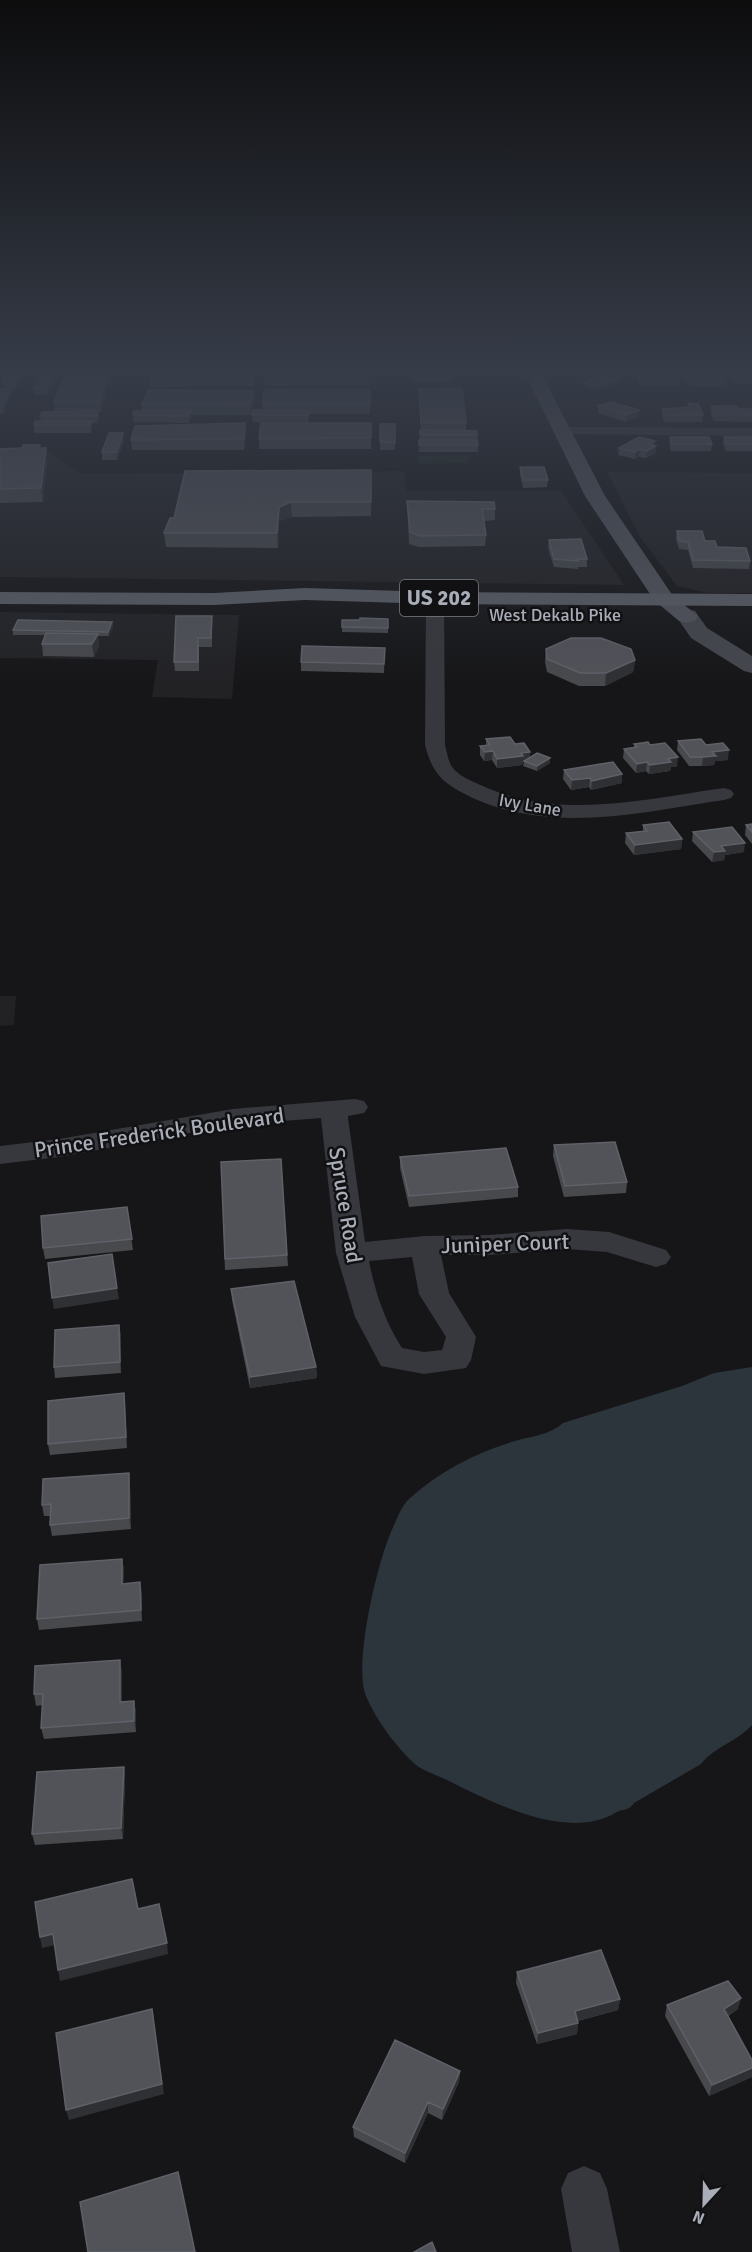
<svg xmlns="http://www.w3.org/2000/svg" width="752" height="2252" font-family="Signika,sans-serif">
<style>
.built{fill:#222225}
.green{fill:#1e261f}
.water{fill:#2c353c}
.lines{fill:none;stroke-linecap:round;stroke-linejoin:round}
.minor{fill:#37383d;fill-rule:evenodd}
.secondary{fill:#45474d;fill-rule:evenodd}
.primary{fill:#53555c;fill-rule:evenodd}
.trunk{fill:#5b5e65;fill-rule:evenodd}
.wall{fill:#47494d}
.shaded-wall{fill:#2f3033}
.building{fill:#525359;stroke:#5f6168;stroke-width:1.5}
.labels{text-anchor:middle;stroke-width:5;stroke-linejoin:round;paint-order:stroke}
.far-street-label{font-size:18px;fill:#a8adb8;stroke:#111113}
.shield{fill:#111113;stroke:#7b7e86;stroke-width:1.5}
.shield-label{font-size:21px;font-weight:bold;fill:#a8adb8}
.street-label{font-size:22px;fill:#a8adb8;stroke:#111113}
</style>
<rect width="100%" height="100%" fill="#161618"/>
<path class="built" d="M0,448H43L81,474L404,471L407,491H561L624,585L0,577Z
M607,472L752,473V593H708L677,586L640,537Z
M0,612L239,615L232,699L152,697L158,660L0,658Z
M0,996H16L14,1025L0,1026Z"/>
<path class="green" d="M467,455L469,463L418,464L417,456Z"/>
<path class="water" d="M752,1367V1725C738,1741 714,1747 701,1764L634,1803C628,1812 623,1808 615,1813C568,1841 493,1803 449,1781C441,1777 422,1770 416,1765C397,1748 376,1720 366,1696C353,1664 377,1564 391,1532C395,1523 401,1507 408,1500C440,1470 481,1450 522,1439C536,1436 552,1433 563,1423L682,1386L714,1373Z"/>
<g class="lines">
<path class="minor" d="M463,369H583L577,373H469Z
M562,427L752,428V436L557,434L555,431Z
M435,593L441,594L444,598L445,745C447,752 448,761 452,767C459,776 473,782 483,786C559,821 645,799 724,788L731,790L734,794L731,798L724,800C643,812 554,834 475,799C446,785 433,777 425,745L426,598L429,594Z
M355,1099L364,1101L368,1107L364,1113L348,1116V1118L365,1242L425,1236L489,1235L567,1229L609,1232L666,1250L671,1257L666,1264L656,1267L607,1252L567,1249L489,1255H441L449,1293L476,1337L471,1360L466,1368L424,1374L381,1366L355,1317L336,1253L321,1118L233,1125L59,1157L0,1164V1146L59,1139L233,1109ZM412,1257L419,1294L446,1337L442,1350L424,1352L402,1348C385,1322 375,1292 369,1261Z
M584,2166L600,2173L607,2189L620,2252H572L561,2189L568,2173Z"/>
<path class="secondary" d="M687,609L695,611L707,628L752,656V673L744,671L691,638L676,616L679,611Z"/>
<path class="primary" d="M523,369H539L605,496L673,596L698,616L695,621L687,623L679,621L654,600L585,496Z"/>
<path class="trunk" d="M305,588L435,592L752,594V606L435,604L305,600L214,605L0,604V592L214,593Z"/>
</g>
<path class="wall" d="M109,369L110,379L101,412H98L99,419L97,423H92V428L91,433H34V425L41,421L40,416L55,412L54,402Z
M151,369H255L254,386L150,387V377Z
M369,369V385L265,386V376Z
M410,370L452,375V382H411Z
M684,370L725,379V386H695L687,384L683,377Z
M638,371L679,379L678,386L640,385L637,378Z
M732,371H752V384H734L731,378Z
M26,373L16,389H3L2,382Z
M57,379L48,395H34L33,388Z
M618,379V382L598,390L584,386V383Z
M0,389H11V396L3,414H0Z
M419,389L466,423V430L477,431L478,452H419L420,430H421Z
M370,390V414H309L308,422H253L252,415L263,410V404Z
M254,391L255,401L251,415H191V418L189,423L133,422V415L142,411V404Z
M688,403L703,415L702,422H664L662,416V409L688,407Z
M598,406L639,410V417L626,422L598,413Z
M711,406L752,413V422L713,421L711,413Z
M245,423L246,434L244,450H132L131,440Z
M371,423V449H259V439Z
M380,424H395V450H380Z
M670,437L712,444L711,451H671L669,445Z
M724,437H752V451H726L723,444Z
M124,440L117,460H102V452Z
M655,441L654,445L656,453L646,458L639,457L635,459L618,455L619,448Z
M40,448L47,461L43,502L0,503V449Z
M520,467L548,480L547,487L523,488L520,475Z
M371,470V516L292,517L279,521L278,548L166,547L164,533L174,518Z
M407,501L495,509V520L484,521L486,535L485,546L419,547L409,544Z
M677,531L705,541L750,561L749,569L693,568L688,550L679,549L676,539Z
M549,540L587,559V567H578V569L554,567L548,548Z
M212,616V647H199V671H175L174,662Z
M388,619V633L342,632V620Z
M112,622L113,626L109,636H98L99,646L94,657L43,656L42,644L45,635H13V630Z
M385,648L384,673L301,671V662Z
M546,649L635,660L633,672L605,686H579L547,672L545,662Z
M486,739L515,744L530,752V757L550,763L537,771L523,766L524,762H523L522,765L497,768L492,760L484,761L480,755V746L486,745Z
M678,741L706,745L728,760L715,761L714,765L702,766H689L677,750Z
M634,744L650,745L677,767H671L670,771L649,774L646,771L636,773L623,758L624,749L634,747Z
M564,770L622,783L591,790L589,787L571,790L563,779Z
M752,824V844L745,835L746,825Z
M643,825L682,839L681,849L634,855L625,843L626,833L643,831Z
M693,832L744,852L725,855L724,860L712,862L692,841Z
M554,1145L627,1182L626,1193L564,1197L553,1156Z
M400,1157L518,1187V1197L409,1207L400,1168Z
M281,1159L288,1266L225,1270L221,1162Z
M127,1207L133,1250L45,1259L43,1248Z
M231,1289L316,1367L317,1378L250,1388L232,1300Z
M119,1325L121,1336V1373L55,1378L54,1367Z
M125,1404L127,1448L50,1455L48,1444Z
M130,1484L131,1529L52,1536L50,1525V1516H44L42,1505Z
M122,1559L124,1570L123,1583L142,1593V1621L39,1630L37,1619Z
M122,1671V1702L134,1701L136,1712V1732L44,1739L41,1728L43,1705L36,1706L34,1694Z
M124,1767L125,1778L123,1839L35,1845L32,1834Z
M517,1972L620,1999L618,2010L578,2021L577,2034L537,2044L516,1983Z
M667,2005L738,2009L728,2016L752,2060V2077L709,2096L665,2016Z
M460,2071L459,2082L442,2120L428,2113L405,2163L354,2137L353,2127Z"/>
<path class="shaded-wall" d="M23,369H25L26,373L16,389L15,382Z
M109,369L110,379L101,412L100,402Z
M254,369H255V373L254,386Z
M57,372V379L48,395L47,388Z
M618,379V382L598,390V386Z
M11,389V396L3,414L2,407Z
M254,391L255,401L251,415L250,405Z
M639,410V417L626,422L627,415Z
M98,411L99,419L97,423V416Z
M191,411V418L189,423V416Z
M92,421V428L91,433L90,425Z
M245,423L246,434L244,450V439Z
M123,433L124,440L117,460V452Z
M655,441L654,447L656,446V453L646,458L649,444Z
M46,448L47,461L43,502L41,488Z
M640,449L639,457L635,459V452Z
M291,502L292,517L279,521L278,548L277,533L279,507Z
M112,622L113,626L109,636L108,632Z
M98,634L99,646L94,657L92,644Z
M635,660L633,672L605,686L606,673Z
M729,750L728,760L715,761L714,765L702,766L703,757L712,752Z
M493,751L492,760L484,761L485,752Z
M530,752V761L523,762L522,765L497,768V759L521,753Z
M678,757L677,767H671L670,771L649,774L650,765L668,759Z
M550,758V763L537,771V766Z
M647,762L646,771L636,773L637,764Z
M622,774V783L591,790L592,781Z
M590,778L589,787L571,790L572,780Z
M682,839L681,849L634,855L635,845Z
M745,843L744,852L725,855L724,860L712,862L714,852L721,846Z
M117,1288L119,1299L54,1309L52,1298Z
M119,1325L121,1336V1373L120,1362Z
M316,1367L317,1378L250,1388V1377Z
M124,1393L125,1404L127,1448L126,1437Z
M129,1473L130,1484L131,1529L129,1518Z
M122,1559L124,1570L123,1595L122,1584Z
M140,1582L142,1593V1621L141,1610Z
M120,1660L122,1671V1713L120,1702Z
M134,1701L136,1712V1732L134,1721Z
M124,1767L125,1778L123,1839L121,1828Z
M53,1934L55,1945L42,1948L40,1937Z
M167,1943L168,1954L60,1981L58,1970Z
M741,1998L738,2009L721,2019L724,2009Z
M620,1999L618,2010L573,2022L575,2011Z
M152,2009L164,2094L69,2120L66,2110Z
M578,2023L577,2034L537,2044L538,2033Z
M752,2068V2077L709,2096L712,2085Z
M460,2071L459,2082L442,2120L443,2109Z
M428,2102V2113L405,2163V2153Z"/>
<path class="building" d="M9,369H23L15,382H2Z
M109,369L100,402H54L66,370Z
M151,369H254V376L150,377Z
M265,369H369V375L265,376Z
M451,369L452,375L411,376L410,370Z
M684,370H720L725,379H696L688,377Z
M43,371L57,372L47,388H33Z
M638,371H675L679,379L641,378Z
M732,371H752V377H735Z
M603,375L618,379L598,386L584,383Z
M462,388L466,423H421L419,389Z
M0,389H11L2,407H0Z
M148,390L254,391L250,405L142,404Z
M264,390H370V404H263Z
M611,402L639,410L627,415L598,406Z
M688,403L698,404L703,415H665L662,409L689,407Z
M711,406H737L738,409H751L752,415L714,414Z
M253,410L309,411L308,415H252Z
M98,411L97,416H40L42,412Z
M134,411H191L189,416L133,415Z
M35,421H92L90,425H34Z
M245,423L244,439L131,440L135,426Z
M261,423H371V438L259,439Z
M380,424H395V443L380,442Z
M420,430L477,431V435H420Z
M109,433H123L117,452H102Z
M639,437L655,441L649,444L656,446L647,451L640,449L635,452L619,448Z
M670,437H709L712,444H672Z
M724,437H752V444H727Z
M419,440H477L478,445H419Z
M23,445H40L39,448H46L41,488L0,489V449L22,448Z
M520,467H544L548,480H523Z
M371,470V502H291L279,507L277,533H164L170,518H174L185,471Z
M407,501L494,502L495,509H482L486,535L419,536L410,532Z
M677,531H702L705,541H715L717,547L746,548L750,561L693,560L688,542L679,541Z
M581,539L587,559H577L578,561L554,559L549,540Z
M176,616H212L211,638H198V662H174Z
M360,618L388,619V628L342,627V620H360Z
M18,620L112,622L108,632L13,630Z
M46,633L98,634L92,644H42Z
M571,638H601L631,649L635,660L606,673H580L547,659L546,649Z
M302,646L385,648L384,664L301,662Z
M510,737L515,744L524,743L530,752L521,753L523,756L497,759L493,751L485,752L480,746L490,745L486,739Z
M701,739L706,745L723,743L729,750L712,752L716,756L703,757H690L678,741Z
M648,742L650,745L665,743L678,757L668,759L671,762L650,765L647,762L637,764L624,749L637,747L634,744Z
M537,753L550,758L537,766L524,761Z
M613,762L622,774L592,781L590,778L572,780L564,770Z
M669,822L682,839L635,845L626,833L647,831L643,825Z
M752,824V832L746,825Z
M732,827L745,843L721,846L725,851L714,852L693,832Z
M615,1142L627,1182L565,1186L554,1145Z
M506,1148L518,1187L409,1196L400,1157Z
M281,1159L287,1255L225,1259L221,1162Z
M127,1207L132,1239L43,1248L41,1216Z
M112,1254L117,1288L52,1298L48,1263Z
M294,1281L316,1367L250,1377L231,1289Z
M119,1325L120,1362L54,1367L55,1330Z
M124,1393L126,1437L48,1444V1401Z
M129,1473V1518L50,1525L51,1504L42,1505L43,1479Z
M122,1559V1584L140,1582L141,1610L37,1619L40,1565Z
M120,1660V1702L134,1701V1721L41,1728L43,1694H34L35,1666Z
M124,1767L121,1828L32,1834L37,1772Z
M132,1879L138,1909L159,1904L167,1943L58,1970L53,1934L40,1937L35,1902Z
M601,1950L620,1999L575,2011L578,2023L538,2033L517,1972Z
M728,1981L741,1998L724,2009L752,2060V2068L712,2085L667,2005Z
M152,2009L162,2084L66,2110L56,2033Z
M395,2040L460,2071L443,2109L428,2102L405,2153L353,2127Z
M178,2172L195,2252H88L80,2202Z
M432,2242L436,2252H414Z"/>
<linearGradient id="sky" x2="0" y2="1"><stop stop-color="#0c0c0d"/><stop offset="0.54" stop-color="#363c48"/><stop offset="1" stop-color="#363c48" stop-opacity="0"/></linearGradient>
<rect width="752" height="685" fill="url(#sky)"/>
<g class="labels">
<g class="far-street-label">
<text x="555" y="621">West Dekalb Pike</text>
<text transform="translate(530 805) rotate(10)" y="6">Ivy Lane</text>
</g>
<rect class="shield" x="400" y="580" width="78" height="36" rx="4.5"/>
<g class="shield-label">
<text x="439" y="605">US 202</text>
</g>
<g class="street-label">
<text transform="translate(159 1132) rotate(-8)" y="8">Prince Frederick Boulevard</text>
<text transform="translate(346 1205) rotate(81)" y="8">Spruce Road</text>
<text transform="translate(505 1243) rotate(-2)" y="8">Juniper Court</text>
</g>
</g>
<g transform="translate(704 2204) rotate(202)" stroke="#111113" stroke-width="4.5" paint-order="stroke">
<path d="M0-4.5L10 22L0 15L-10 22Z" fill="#a8adb8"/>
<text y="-9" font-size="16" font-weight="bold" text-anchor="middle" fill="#a8adb8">N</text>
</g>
</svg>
